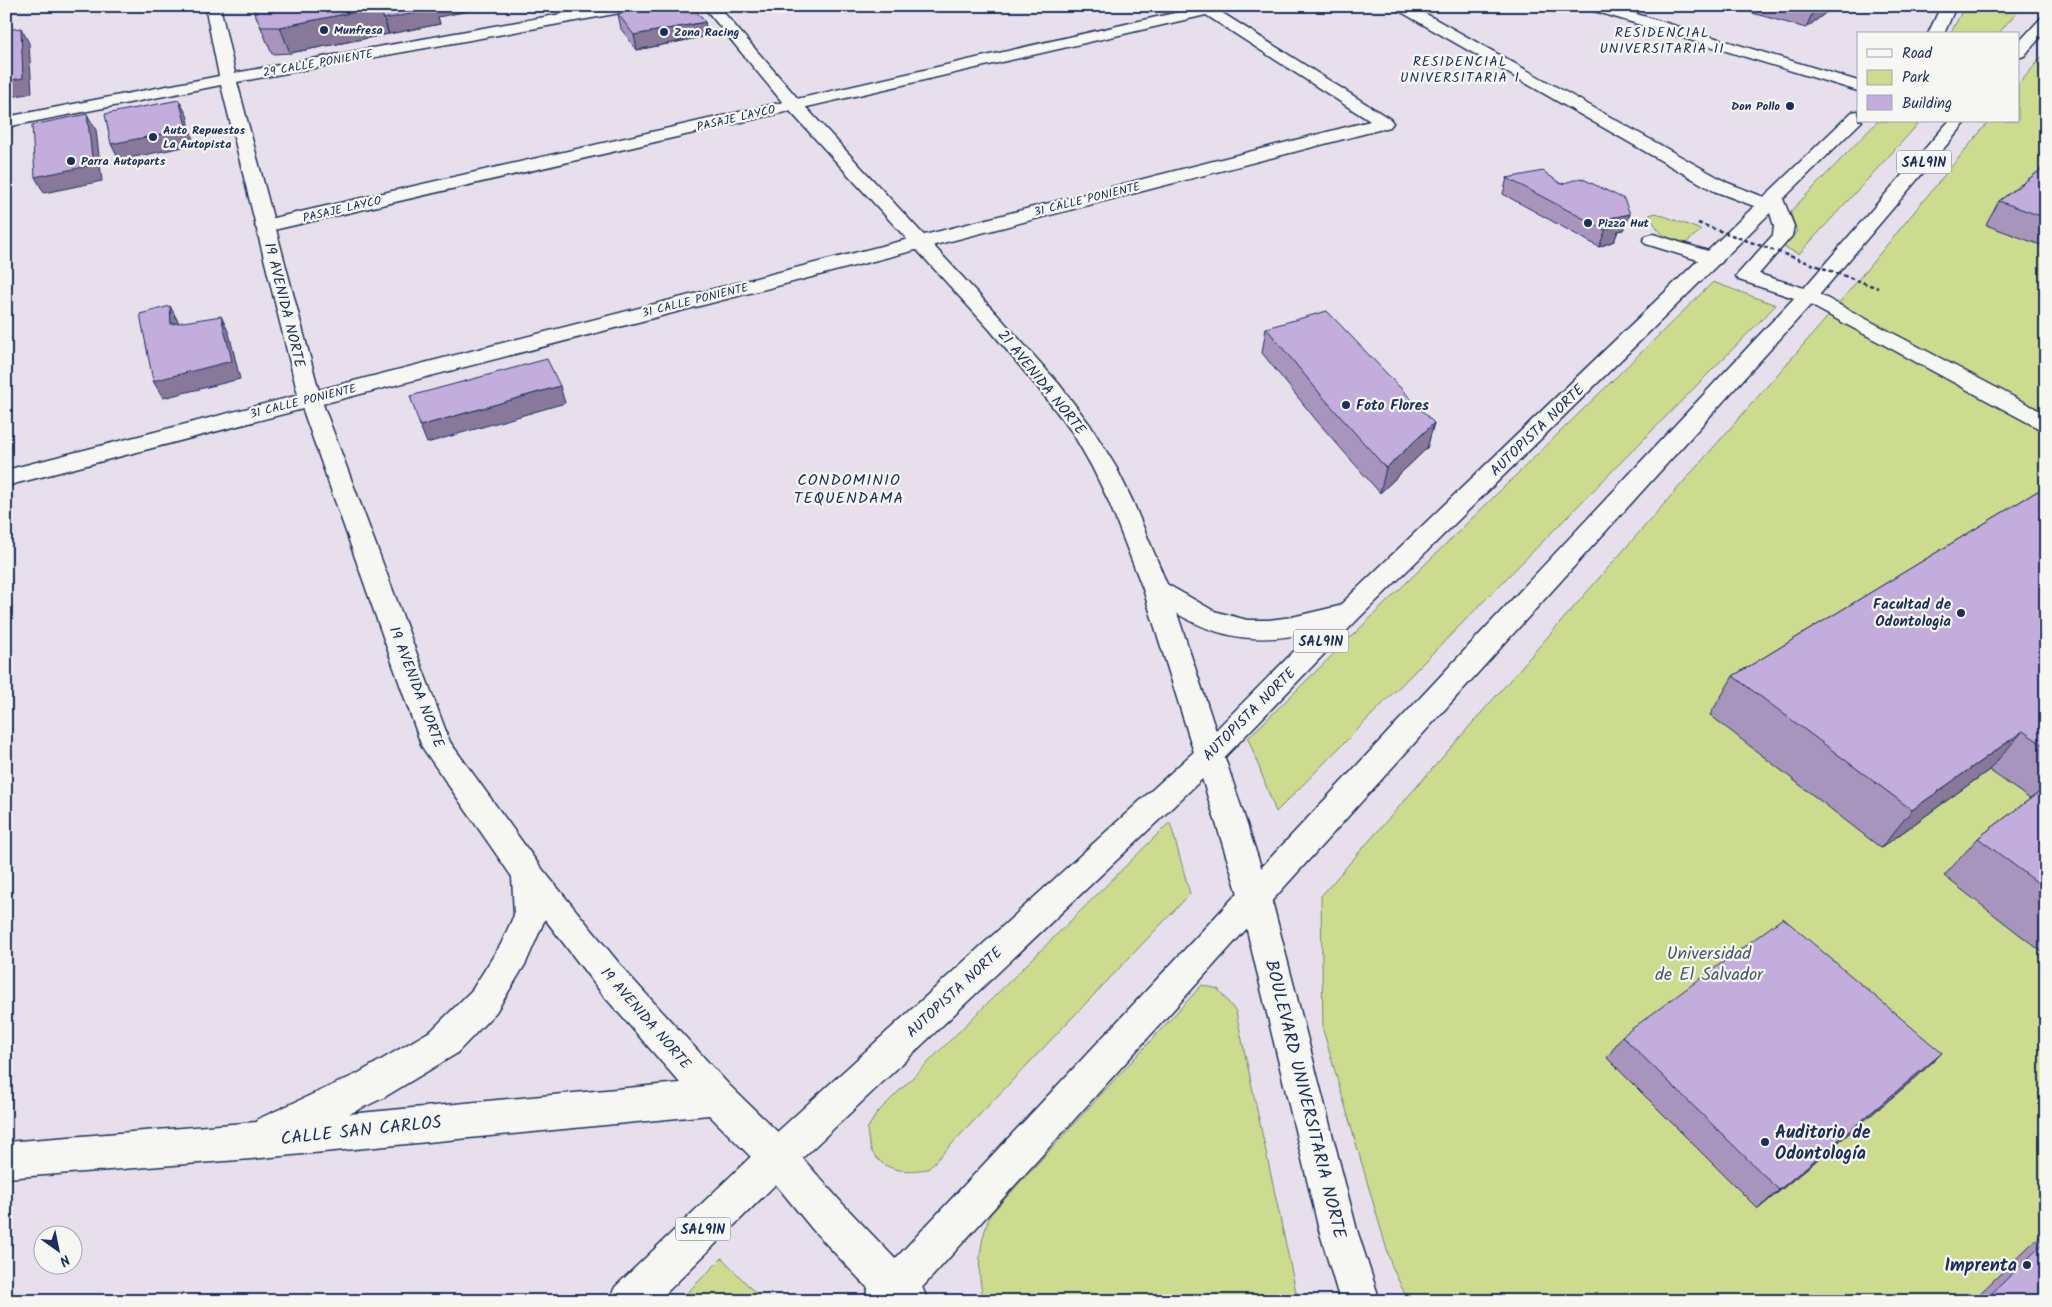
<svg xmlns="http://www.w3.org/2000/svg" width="2052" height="1307" font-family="Kalam,sans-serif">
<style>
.green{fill:#cddb8f;stroke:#748576}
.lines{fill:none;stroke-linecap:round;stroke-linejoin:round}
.lane-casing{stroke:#1b2f5e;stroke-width:3}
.street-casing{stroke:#1b2f5e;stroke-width:3}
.secondary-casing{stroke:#1b2f5e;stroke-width:3}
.primary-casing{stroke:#1b2f5e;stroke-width:3}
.lane{fill:#f6f6f2;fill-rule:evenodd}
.street{fill:#f6f6f2;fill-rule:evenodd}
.secondary{fill:#f6f6f2;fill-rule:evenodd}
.primary{fill:#f6f6f2;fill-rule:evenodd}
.path-bridge{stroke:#1b2f5e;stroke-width:2.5;stroke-dasharray:4 3;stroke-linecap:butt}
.wall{fill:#a895be;stroke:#1b2f5e}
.shaded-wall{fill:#88799b;stroke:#1b2f5e}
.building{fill:#c3addd;stroke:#1b2f5e}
.poi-dot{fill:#1b2f5e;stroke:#f6f6f2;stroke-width:2}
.labels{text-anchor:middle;stroke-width:4.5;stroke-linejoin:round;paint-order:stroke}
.far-poi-label{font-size:12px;font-weight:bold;fill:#1b2f5e;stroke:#f6f6f2;text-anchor:start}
.far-street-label{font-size:12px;fill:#1b2f5e;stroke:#f6f6f2}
.far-neighbourhood-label{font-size:14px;letter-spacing:1px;fill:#1b2f5e;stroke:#f6f6f2}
.shield{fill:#f6f6f2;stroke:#5d6b8a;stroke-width:1}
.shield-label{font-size:14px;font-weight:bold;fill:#1b2f5e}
.street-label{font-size:15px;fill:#1b2f5e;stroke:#f6f6f2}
.poi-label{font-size:15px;font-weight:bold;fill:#1b2f5e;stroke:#f6f6f2;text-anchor:start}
.neighbourhood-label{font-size:16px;letter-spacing:1px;fill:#1b2f5e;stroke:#f6f6f2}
.near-park-label{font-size:18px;fill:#485a6a;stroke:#f6f6f2}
.near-street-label{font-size:18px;fill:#1b2f5e;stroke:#f6f6f2}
.near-poi-label{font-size:18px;font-weight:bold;fill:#1b2f5e;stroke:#f6f6f2;text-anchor:start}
</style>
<rect width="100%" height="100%" fill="#e7e0ec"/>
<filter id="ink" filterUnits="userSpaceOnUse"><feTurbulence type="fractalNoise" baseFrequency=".02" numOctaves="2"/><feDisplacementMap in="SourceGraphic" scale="10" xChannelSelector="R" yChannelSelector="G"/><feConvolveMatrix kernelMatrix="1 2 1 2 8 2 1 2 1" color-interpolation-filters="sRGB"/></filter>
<g filter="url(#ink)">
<path class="green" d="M1965,6H2022L1998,34H1950Z
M2046,52V1301H1408L1391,1264L1323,1030L1321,896L1825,320L1989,121H2018V85Z
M1878,121H1921L1799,254L1784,247L1797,231L1790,212Z
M1656,213L1701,230L1686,243C1662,236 1662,237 1649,215Z
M1713,282L1776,305L1276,812L1248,738Z
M1170,822L1190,894L928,1169C906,1172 886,1173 872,1152C869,1147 868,1136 867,1129L877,1113Z
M1202,985L1218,989L1236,1012L1298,1301H984C976,1271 979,1244 990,1215Z
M722,1258L763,1301H679Z"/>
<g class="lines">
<g class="lane-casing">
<path id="lane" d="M1653,234L1721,255L1724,259L1721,263L1714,265L1646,244L1643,240L1646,236Z
M1808,290L1815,292L2046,414V430L2038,428L1801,300L1798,296L1801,292Z"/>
</g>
<g class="street-casing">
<path id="street" d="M1205,6L1213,7L1390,119L1393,123L1390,127L6,486V470L1370,121L1206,15L265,232L258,230L255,226L258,222L265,220Z
M1394,6H1412L1728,183L1774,201L1776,205L1774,209L1767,211L1714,191L1396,9Z
M1586,6H1610L1858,81V91L1588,9Z"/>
</g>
<g class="secondary-casing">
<path id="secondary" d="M205,6H220L235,73L605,6H638L636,9L631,11L237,82L321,399L450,742L539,865L627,973L729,1085L790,1144L841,1202L922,1287L928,1301H880L813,1230L764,1170L709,1115L251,1159L6,1178V1142L257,1122L258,1119L357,1074L432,1030L472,990L501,944L514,915L512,877L422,747L299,399L221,85L6,127V117L219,76ZM545,919L603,995L680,1083L349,1114L383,1098L456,1054L496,1012L526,963Z
M703,6H718L800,101L1004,322L1059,384L1090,425L1116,467L1133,502L1169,589L1271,897L1357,1230L1380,1301H1340L1319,1230L1239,897L1143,589L1109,502L1092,467L1072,432L1043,394L990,330L788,109Z"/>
</g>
<g class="primary-casing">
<path id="primary" d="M1941,6H1956L1944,34H1928Z
M2046,16V31L2024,56L2018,58V43L2041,18Z
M1858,111V121H1862L1783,199L1794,226L1792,236L1759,274L1804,288L1949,121H1967L1815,300L910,1301H863L869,1287L1794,298L1739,280L1736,276L1773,235L1774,226L1770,213L1357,620L1218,764L790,1170L658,1301H609L615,1287L764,1144L1198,748L1313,632C1242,648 1206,634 1147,595L1143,589L1147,583L1156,580L1165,583L1214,611L1247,620H1269L1292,617L1339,606L1852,112Z"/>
</g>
<use href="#lane" class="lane"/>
<use href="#street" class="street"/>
<use href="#secondary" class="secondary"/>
<use href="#primary" class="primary"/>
<path class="path-bridge" d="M1698,223L1878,288"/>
</g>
<path class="wall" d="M252,6L438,17L440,24L290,53L272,54Z
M1727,6H1830L1828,11L1806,28Z
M618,14L705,22L707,36L637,50L621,29Z
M2046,166V247L1986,225L1999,201Z
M1507,178L1561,184L1630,214L1624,230L1618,231L1614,241L1599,247L1503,194Z
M1266,328L1434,423L1427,448L1380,493L1317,421L1262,353Z
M2046,486V955L1944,876L1978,838L2030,799L1989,770L1881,848L1710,715L1733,676Z
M1622,1036L1919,1075L1758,1209L1607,1058Z
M2046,1230V1301H1972Z"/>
<path class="shaded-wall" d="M433,6H495L438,17L440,24L389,34L384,19Z
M1816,6H1830L1828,11L1806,28L1815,7Z
M380,7L389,34L290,53L280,27Z
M705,22L707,36L637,50L634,35Z
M21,28L29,43L32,93L6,98V81Z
M179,100L187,115L194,145L119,160L111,144Z
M87,114L96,130L102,181L44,193L35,177Z
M1630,214L1624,230L1618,231L1614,241L1599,247L1610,218Z
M170,306L179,323L171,324Z
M221,316L229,333L240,379L163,398L153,381Z
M560,386L565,403L427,443L420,426Z
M1434,423L1427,448L1380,493L1386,468Z
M2023,731L1989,770L1881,848L1912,810Z
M1942,1053L1919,1075L1758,1209L1779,1190Z"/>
<path class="building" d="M252,6H379L380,7L280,27H261Z
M379,6H434L436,9L384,19Z
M659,6H692L705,22L634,35L618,14Z
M21,28L23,78L6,81V30Z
M179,100L187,129L111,144L105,114Z
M87,114L93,165L35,177L32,125Z
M2046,166V218L1999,201Z
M1543,171L1561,184L1581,178L1624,199L1630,214L1610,218L1620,224L1605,230L1507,178Z
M170,306L171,324L221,316L232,361L153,381L140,314Z
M1327,311L1434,423L1386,468L1322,396L1266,328Z
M547,359L560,386L420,426L410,396Z
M2046,486V747L2023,731L1912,810L1733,676Z
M2046,787V889L1978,838Z
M1783,918L1942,1053L1779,1190L1622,1036Z
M2046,1241V1301H1984Z"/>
</g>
<g class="poi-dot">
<circle cx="324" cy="30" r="5"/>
<circle cx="664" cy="32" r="5"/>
<circle cx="1790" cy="106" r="5"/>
<circle cx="153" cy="137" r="5"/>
<circle cx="71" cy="161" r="5"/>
<circle cx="1588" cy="223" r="5"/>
<circle cx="1346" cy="405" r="5"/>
<circle cx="1961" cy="613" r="5"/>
<circle cx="1765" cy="1142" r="5"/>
<circle cx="2027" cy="1265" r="5"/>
</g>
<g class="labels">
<g class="far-poi-label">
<text x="334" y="34">Munfresa</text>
<text x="674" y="36">Zona Racing</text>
<text x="1780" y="110" text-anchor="end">Don Pollo</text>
<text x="163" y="134">Auto Repuestos<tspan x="163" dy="14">La Autopista</tspan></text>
<text x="81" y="165">Parra Autoparts</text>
<text x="1598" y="227">Pizza Hut</text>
</g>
<g class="far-street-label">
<text transform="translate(318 63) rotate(-10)" y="4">29 CALLE PONIENTE</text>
<text transform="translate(736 118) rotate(-13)" y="4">PASAJE LAYCO</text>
<text transform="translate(1087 199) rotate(-14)" y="4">31 CALLE PONIENTE</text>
<text transform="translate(342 209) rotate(-13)" y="4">PASAJE LAYCO</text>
<text transform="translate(695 300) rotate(-14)" y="4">31 CALLE PONIENTE</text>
<text transform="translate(303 401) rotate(-14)" y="4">31 CALLE PONIENTE</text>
</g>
<g class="far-neighbourhood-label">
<text x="1662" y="37">RESIDENCIAL<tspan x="1662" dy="16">UNIVERSITARIA II</tspan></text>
<text x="1460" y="66">RESIDENCIAL<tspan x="1460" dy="16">UNIVERSITARIA I</tspan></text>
</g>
<g class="shield">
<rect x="1896.5" y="150.5" width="55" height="23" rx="4"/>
<rect x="1293.5" y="629.5" width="55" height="23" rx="4"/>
<rect x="675.5" y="1217.5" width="55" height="23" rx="4"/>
</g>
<g class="shield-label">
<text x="1924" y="167">SAL91N</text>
<text x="1321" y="646">SAL91N</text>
<text x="703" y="1234">SAL91N</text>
</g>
<g class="street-label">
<text transform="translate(285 305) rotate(76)" y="5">19 AVENIDA NORTE</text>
<text transform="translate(1042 382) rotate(51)" y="5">21 AVENIDA NORTE</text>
<text transform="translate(1537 430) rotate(-44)" y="5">AUTOPISTA NORTE</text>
<text transform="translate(417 687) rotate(69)" y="5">19 AVENIDA NORTE</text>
<text transform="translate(1249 714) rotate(-45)" y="5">AUTOPISTA NORTE</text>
<text transform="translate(954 992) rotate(-43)" y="5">AUTOPISTA NORTE</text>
<text transform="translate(646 1018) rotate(49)" y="5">19 AVENIDA NORTE</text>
</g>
<g class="poi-label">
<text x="1356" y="410">Foto Flores</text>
<text x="1951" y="609" text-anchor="end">Facultad de<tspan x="1951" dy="17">Odontologia</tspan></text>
</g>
<g class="neighbourhood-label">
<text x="849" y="485">CONDOMINIO<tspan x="849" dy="18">TEQUENDAMA</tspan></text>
</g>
<g class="near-park-label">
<text x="1709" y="959">Universidad<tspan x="1709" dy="21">de El Salvador</tspan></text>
</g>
<g class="near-street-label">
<text transform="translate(1306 1099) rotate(76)" y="6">BOULEVARD UNIVERSITARIA NORTE</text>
<text transform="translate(361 1130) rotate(-6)" y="6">CALLE SAN CARLOS</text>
</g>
<g class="near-poi-label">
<text x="1775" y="1138">Auditorio de<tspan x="1775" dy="21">Odontología</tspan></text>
<text x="2017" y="1271" text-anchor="end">Imprenta</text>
</g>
</g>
<rect width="2052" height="1307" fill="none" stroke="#f6f6f2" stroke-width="25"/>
<rect x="12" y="12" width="2027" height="1282" fill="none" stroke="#1b2f5e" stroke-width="2" filter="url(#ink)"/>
<rect x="1857" y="32" width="162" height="90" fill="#f6f6f2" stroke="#9ea6b7"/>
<rect x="1867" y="49" width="25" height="8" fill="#f6f6f2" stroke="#9ea6b7"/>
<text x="1902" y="58" font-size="15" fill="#1b2f5e">Road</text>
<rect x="1867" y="70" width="25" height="15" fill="#cddb8f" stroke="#9ea6b7"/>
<text x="1902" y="82" font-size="15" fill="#1b2f5e">Park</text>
<rect x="1867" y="95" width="25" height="15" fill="#c3addd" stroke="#9ea6b7"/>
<text x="1902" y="108" font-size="15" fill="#1b2f5e">Building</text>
<g transform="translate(58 1250) rotate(147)"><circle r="24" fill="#f6f6f2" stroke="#9ea6b7"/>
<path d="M0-4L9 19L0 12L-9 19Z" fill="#1b2f5e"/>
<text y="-8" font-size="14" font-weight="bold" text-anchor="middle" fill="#1b2f5e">N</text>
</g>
</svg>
